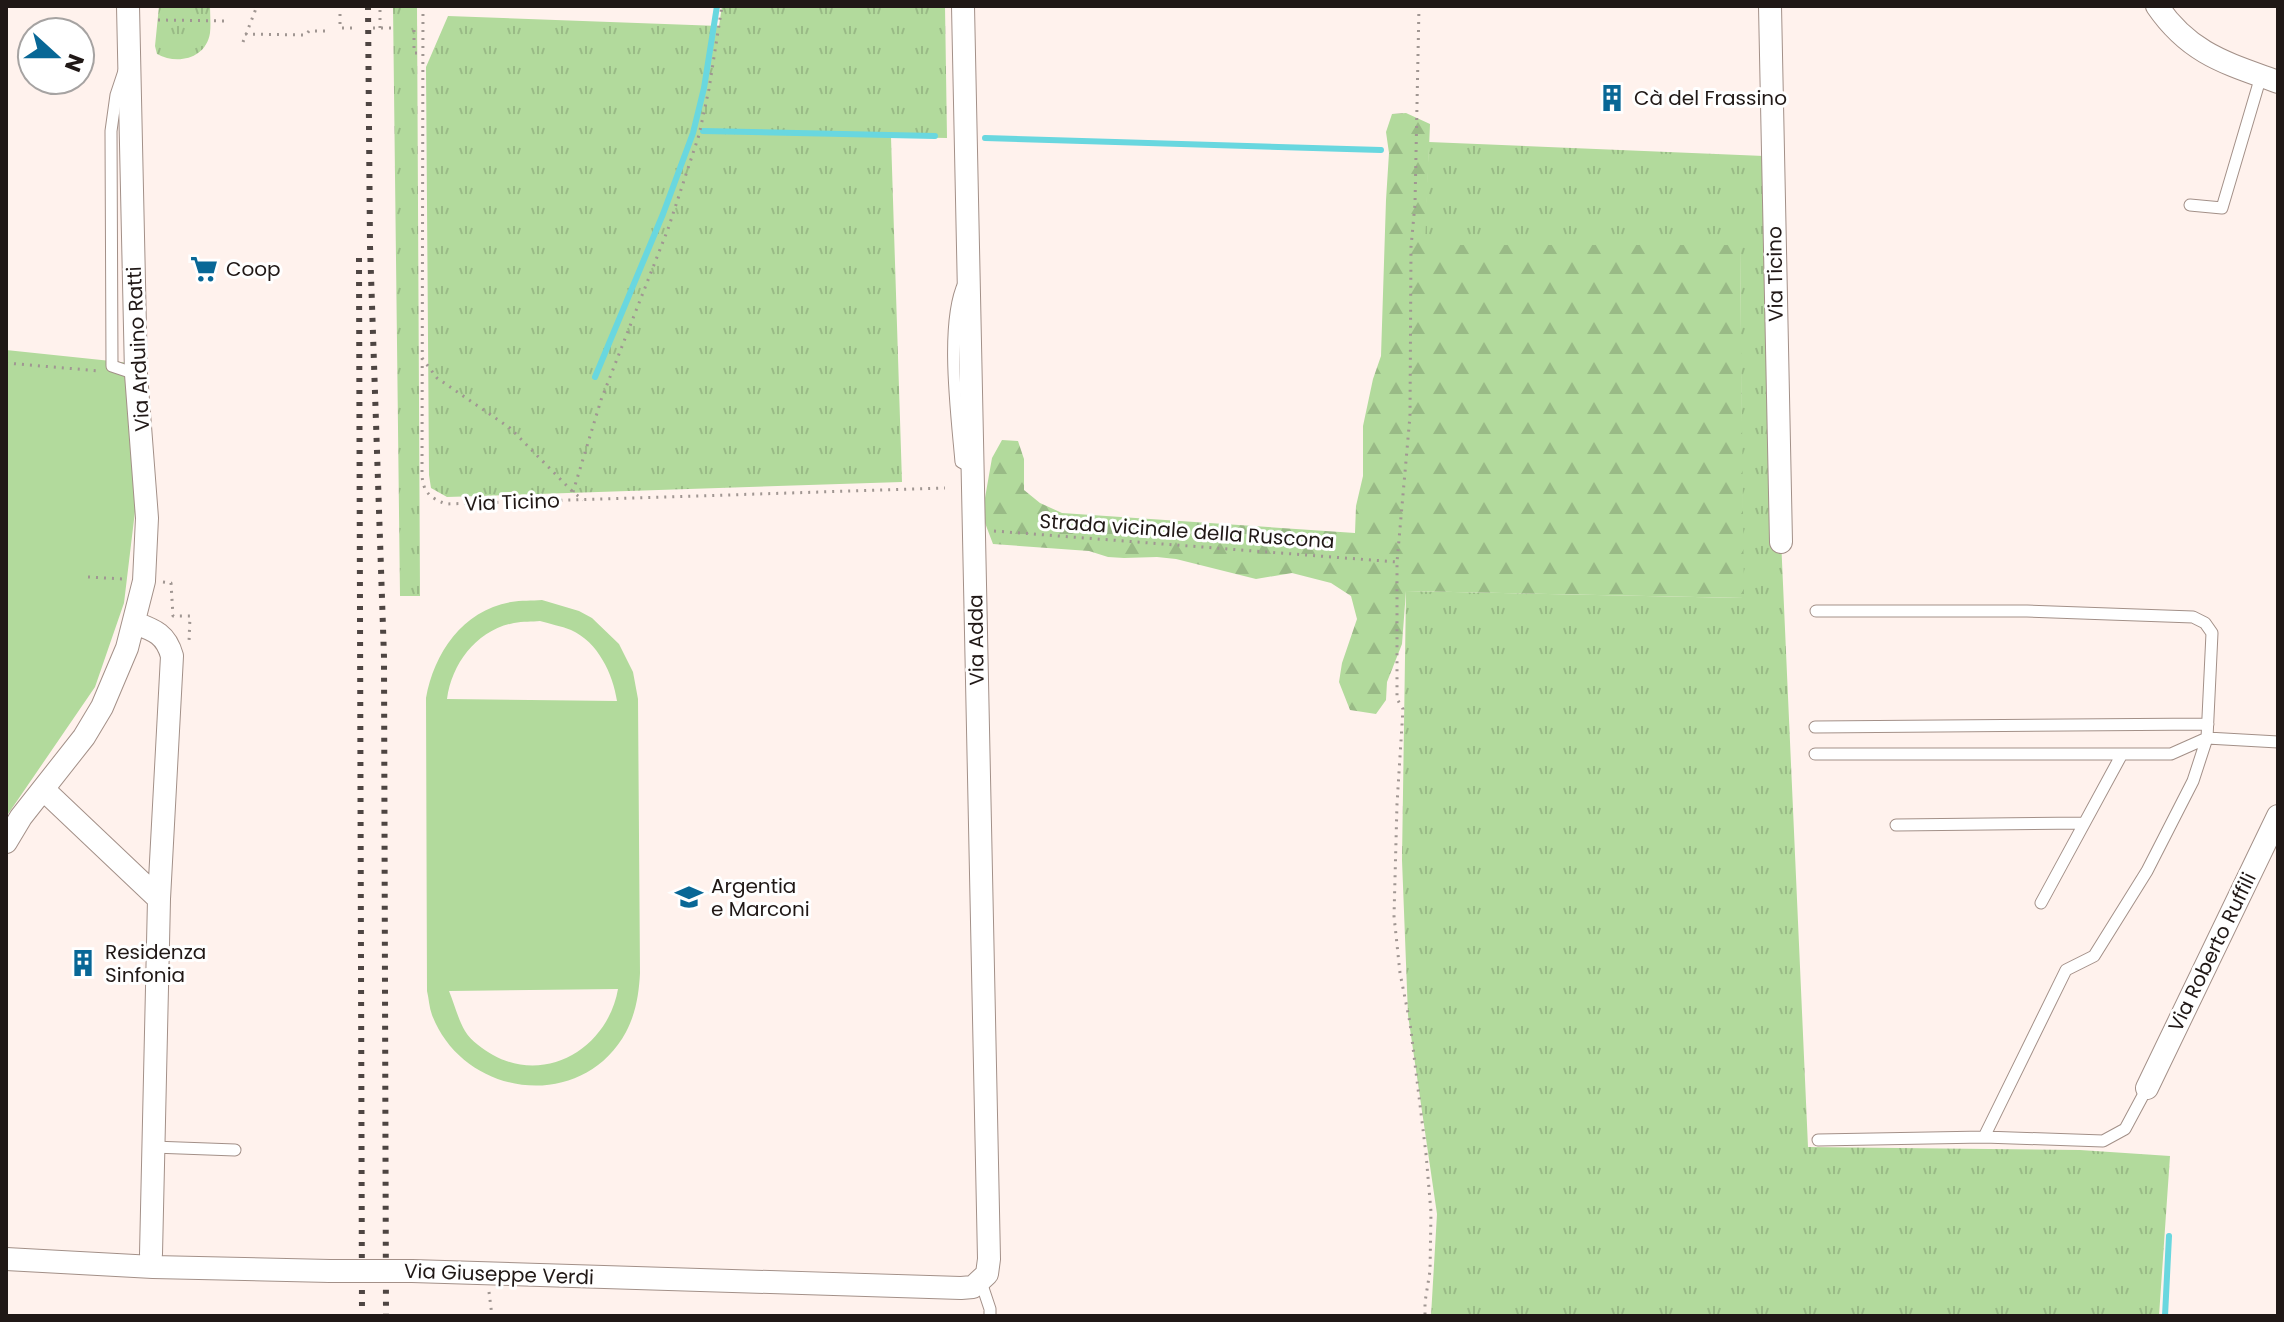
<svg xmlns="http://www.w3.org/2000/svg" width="2284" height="1322" font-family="Poppins,sans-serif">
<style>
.grass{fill:url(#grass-tufts)}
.forest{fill:url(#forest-firs)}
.green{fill:#b2da9c;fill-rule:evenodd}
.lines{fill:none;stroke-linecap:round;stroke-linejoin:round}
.stream{stroke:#69d7df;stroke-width:6}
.lane-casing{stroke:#a39088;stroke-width:13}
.street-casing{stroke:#a39088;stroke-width:24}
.path{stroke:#a09692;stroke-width:3;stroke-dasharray:2 6;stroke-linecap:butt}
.lane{stroke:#fff;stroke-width:11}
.street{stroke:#fff;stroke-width:22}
.rail{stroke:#4e4542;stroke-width:6;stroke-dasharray:4 8;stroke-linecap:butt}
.street-bridge-casing{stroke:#a39088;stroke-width:24;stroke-linecap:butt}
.street-bridge{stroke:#fff;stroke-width:22}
.labels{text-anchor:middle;stroke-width:6;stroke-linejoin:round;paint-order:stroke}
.poi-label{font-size:20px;fill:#201816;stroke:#fff;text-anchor:start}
.street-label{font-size:20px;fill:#201816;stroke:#fff}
</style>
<defs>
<pattern id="grass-tufts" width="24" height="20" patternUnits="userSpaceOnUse" patternTransform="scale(2)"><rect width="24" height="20" fill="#b2da9c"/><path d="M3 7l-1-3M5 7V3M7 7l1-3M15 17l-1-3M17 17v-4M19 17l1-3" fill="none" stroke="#99ba86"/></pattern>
<pattern id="forest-firs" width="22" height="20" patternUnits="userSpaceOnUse" patternTransform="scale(2)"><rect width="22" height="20" fill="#b2da9c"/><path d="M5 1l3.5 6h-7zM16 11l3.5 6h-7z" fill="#99ba86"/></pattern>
</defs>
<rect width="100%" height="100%" fill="#fff2ed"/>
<path class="grass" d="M159,6H210C210,15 211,24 210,33C206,59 177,65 157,54L155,46Z
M393,6H417L420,596H400Z
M722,6H945L947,138L891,137L902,482L447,497L431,488L429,475L426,67L448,16L719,26Z
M1429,142L1764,156L1808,1147L2080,1150L2170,1156L2159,1316H1431L1437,1214L1408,1015L1402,860L1406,591L1743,598L1740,246L1424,245Z"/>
<path class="forest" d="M1406,113L1430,124L1425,245H1740L1744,598L1406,591L1402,644L1387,682L1386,700L1376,714L1350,710L1339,682L1342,663L1357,619L1351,596L1331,583L1292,573L1256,579L1176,559L1157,557L1124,558L1108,557L1089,551L993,544L982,515L992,458L1002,440L1018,441L1024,459V490L1040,503L1062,513L1355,533L1356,506L1363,476V426L1373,379L1381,356L1386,200L1389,153L1386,132L1392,114Z"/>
<path class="green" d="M6,350L130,363L136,503L124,603L95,687L6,817Z
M542,600L579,611L592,618L619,644L633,672L638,699L640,973C639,993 636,1013 626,1032C582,1113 464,1098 432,1015C429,1007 429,999 427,991L426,698C434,653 463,610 511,602C521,600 532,601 542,600ZM540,621C550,624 561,626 571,630C598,642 613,674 617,701L447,699C452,663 477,630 514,623C523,621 532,622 540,621ZM618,989C608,1047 547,1085 493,1055C483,1049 471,1041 465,1031C458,1019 454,1003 449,991Z"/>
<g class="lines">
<path class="stream" d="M703,131L935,136
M985,138L1381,150
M595,377L663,214L693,133L704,88L717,6
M2165,1316L2169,1236"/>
<g class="lane-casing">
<path id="lane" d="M124,71L116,95L111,131L112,366L136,374
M2190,205L2222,208L2261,76
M964,283C945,323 957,415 961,462L972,468
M1816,611H2027L2193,617L2205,623L2212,633L2207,738L2278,742
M1815,727L2208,724
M1815,754H2171L2207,738
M1896,825L2084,823
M2041,903L2122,754
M1984,1137L2103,1141L2125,1129L2147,1088
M1818,1140L1984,1137L2066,970L2094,956L2147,871L2193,781L2207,738
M153,1147L235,1150
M981,1282L990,1309V1316"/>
</g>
<g class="street-casing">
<path id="street" d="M1770,6L1781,542
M2157,6C2190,54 2226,63 2278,82
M135,623C154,630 166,634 172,656L159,899L151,1254
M43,789L159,899
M6,842L21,817L84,737L102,707L127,648L144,581L147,518L136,374L128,6
M2147,1088L2278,816
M6,1259L153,1267L330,1271
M412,1271L961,1288L973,1287L987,1274L989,1259L963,6"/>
</g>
<path class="path" d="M340,6V28H354
M423,6L422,475C423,492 430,498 446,504L945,488
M1419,6L1415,204L1411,247L1410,416L1397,562V699L1403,709L1397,804L1394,916L1400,973L1410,1023L1426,1154L1431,1212L1430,1271L1425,1302V1316
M158,20L228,21
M373,28H393
M380,28V6
M414,30V53H422
M245,34L306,35L309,31H325
M243,42L257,6
M422,358L437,378L510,428L573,492L583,500
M6,363L100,371
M573,492L601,400L668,229L699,135L709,89L722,6
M994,531L1397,562
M88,577L124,579
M163,582L171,583L173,616H190L189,642
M489,1292L492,1316"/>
<use href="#lane" class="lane"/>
<use href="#street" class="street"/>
<path class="rail" d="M368,6L370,246L384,657L386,1316
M359,258L362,1316"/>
<g class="street-bridge-casing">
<path id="street-bridge" d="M330,1271H412"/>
</g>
<use href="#street-bridge" class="street-bridge"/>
</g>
<defs>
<g id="building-bare" transform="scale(2.16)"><path d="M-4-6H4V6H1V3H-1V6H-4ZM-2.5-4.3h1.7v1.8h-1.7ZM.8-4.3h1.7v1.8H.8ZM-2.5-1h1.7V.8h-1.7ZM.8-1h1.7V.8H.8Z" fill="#086796" stroke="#fff" stroke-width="2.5" paint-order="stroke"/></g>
<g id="supermarket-bare" transform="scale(2.16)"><path d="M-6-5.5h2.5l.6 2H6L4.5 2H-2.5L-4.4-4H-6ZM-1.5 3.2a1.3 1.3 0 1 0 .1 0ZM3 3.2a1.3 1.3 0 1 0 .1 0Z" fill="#086796" stroke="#fff" stroke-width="2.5" paint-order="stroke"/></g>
<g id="school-bare" transform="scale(2.16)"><path d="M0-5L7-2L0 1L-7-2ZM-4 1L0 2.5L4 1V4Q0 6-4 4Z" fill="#086796" stroke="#fff" stroke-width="2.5" paint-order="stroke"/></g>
</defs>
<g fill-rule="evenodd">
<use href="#building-bare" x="1612" y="98"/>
<use href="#supermarket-bare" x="204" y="269"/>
<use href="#school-bare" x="689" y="897"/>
<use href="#building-bare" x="83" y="963"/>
</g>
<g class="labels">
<g class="poi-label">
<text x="1634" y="105">Cà del Frassino</text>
<text x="226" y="276">Coop</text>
<text x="711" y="893">Argentia<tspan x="711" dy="23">e Marconi</tspan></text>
<text x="105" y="959">Residenza<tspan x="105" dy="23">Sinfonia</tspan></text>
</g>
<g class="street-label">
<text transform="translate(1775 274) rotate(-91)" y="7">Via Ticino</text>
<text transform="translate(138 349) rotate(-93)" y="7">Via Arduino Ratti</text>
<text transform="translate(512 502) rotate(-2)" y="7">Via Ticino</text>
<text transform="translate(1187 531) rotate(4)" y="7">Strada vicinale della Ruscona</text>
<text transform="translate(976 640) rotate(-91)" y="7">Via Adda</text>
<text transform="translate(2212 952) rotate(-64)" y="7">Via Roberto Ruffili</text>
<text transform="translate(499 1274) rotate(2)" y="7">Via Giuseppe Verdi</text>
</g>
</g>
<rect width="2284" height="1322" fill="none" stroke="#201816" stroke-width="16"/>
<g transform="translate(56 56) rotate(111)"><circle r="38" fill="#ffffff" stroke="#a6a3a2" stroke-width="2"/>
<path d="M0-6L14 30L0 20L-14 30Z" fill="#086796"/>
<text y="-12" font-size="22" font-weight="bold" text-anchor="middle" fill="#201816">N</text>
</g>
</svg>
